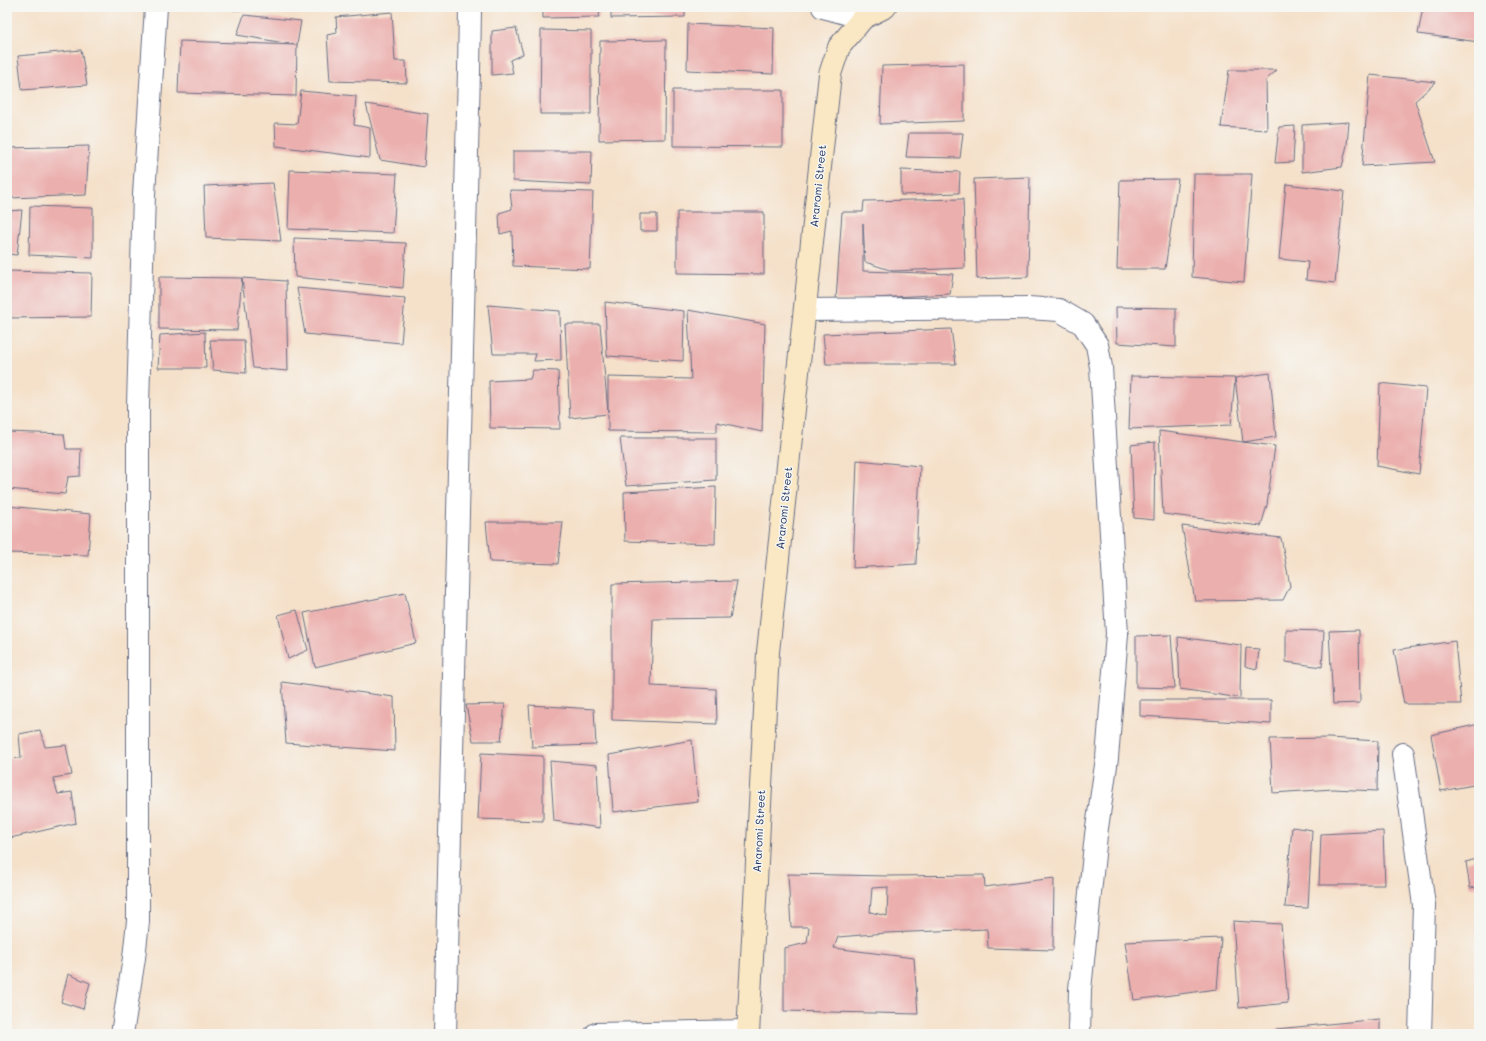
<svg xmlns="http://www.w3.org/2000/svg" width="1486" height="1041" font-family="Mali,sans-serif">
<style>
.building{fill:#ebafad;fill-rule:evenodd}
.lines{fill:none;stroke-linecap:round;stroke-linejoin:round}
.street-casing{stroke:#676d84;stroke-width:24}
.secondary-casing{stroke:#676d84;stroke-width:24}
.street{stroke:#fff;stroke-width:22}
.secondary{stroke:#fae7c3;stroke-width:22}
.labels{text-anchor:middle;stroke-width:3;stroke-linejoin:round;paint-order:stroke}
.street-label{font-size:11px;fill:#1b2f5e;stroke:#f6f6f2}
</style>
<rect width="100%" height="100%" fill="#f6f6f2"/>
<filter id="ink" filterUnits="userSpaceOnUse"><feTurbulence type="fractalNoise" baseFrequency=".025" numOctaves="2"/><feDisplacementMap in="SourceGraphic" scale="8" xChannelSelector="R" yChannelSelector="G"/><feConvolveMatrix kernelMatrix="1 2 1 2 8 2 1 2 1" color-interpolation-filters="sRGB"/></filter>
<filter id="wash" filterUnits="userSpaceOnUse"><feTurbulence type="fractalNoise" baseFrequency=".012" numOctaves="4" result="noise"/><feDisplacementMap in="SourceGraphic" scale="16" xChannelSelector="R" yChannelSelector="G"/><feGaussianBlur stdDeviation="0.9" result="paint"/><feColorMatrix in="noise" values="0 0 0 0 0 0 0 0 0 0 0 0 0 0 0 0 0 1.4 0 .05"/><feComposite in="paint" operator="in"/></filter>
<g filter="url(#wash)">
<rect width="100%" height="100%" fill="#f5e1ca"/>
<g id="blocks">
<path class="building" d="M233,7H290V9L233,10Z
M543,7H600L599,17L543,18Z
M611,7H685V17L611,18Z
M1423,7H1479V42L1418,34Z
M392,12L395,61H406L407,83L330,81L327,35L337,33L336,17Z
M244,15L301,21L297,45L296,96L178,93L180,41L297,45L237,35Z
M688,24L774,28L773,74L687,70Z
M516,28L523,54L510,60L513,73L492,75V31Z
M541,30L591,31V114H540Z
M666,40L665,139L599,140L600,41Z
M81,50L87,85L22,90L18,56Z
M964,64V121L880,124L882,66Z
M1229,70H1277L1266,80L1267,130L1221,127Z
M1370,75L1436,82L1415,101L1435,162L1362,166Z
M673,90H783V147L673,146Z
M301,91L356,96L354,125L370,128V158L276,146L275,123L297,124Z
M366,104L428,114L424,167L380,160Z
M1349,122L1347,145L1342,167L1302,172V125Z
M1295,126L1293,162L1275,163L1279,127Z
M909,133H963L960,158L906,157Z
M89,146L86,195L10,198L7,201V148Z
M513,151H592L591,185L513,181Z
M290,170L397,174L393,233L288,229Z
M901,170L960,172L959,193L901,195Z
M1194,174H1252L1244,282L1192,277Z
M1030,177L1028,277L977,279L974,179Z
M1178,179L1165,269H1117L1120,180Z
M273,183L281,241L206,238L204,186Z
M1286,184L1344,191L1335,283L1306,280L1308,262L1279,259Z
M510,190L593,192L590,269L513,266L512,231L500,234L499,213L512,209Z
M963,199L965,268L893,271L865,262L863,223V271L953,274L950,294L836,300L842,212H863L864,201Z
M30,206L93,208V258L29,255Z
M22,210L17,255L7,254V211Z
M677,212H764V274L677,273Z
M640,214H657V231H640Z
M294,238L406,243L403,288L295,277Z
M7,271L92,273L91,317L7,318Z
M159,277L242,278L237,330L159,329Z
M242,278L286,281L288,371L253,368Z
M297,288L405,298L401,343L305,334Z
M605,302L684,311L683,361L607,356Z
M488,305L560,311L561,360L534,361L536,354H493Z
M1116,307L1176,308V347L1117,343Z
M688,310L765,324L762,432L717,422V432L608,431V414L570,418L565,324H600L608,412V377L691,379Z
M951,329L956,364H826L823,334Z
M205,332L206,368H158L160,335Z
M210,340H244L246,373L213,370Z
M533,370L558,371L560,429L490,428L489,381L530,379Z
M1270,373L1276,437L1243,442L1275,446L1267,505L1261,526L1163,514L1159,431L1243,442L1235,378Z
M1131,376L1235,378L1231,425L1129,429Z
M1380,383L1426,388L1419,474L1377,466Z
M7,432L64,434L66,449H81L80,476L68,477L65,494L7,489Z
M620,438H716V480L626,486Z
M1155,442L1154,520L1134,518L1131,445Z
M857,460L920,466L916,564L853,568Z
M716,487L715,544L625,541L624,492Z
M7,506L91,514L88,555L7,553Z
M486,522H563L558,564L490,562Z
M1182,526L1281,538L1290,586L1283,600L1195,601Z
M737,581L730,618L653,619L651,686L716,689L717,724L612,720V584Z
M405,593L416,643L315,667L304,613Z
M297,610L308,650L288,659L278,615Z
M1286,630L1324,631L1322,667L1286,662Z
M1359,630L1360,703L1333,704L1329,631Z
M1171,635L1175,688L1136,687V636Z
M1178,637L1241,645L1240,698L1180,689Z
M1455,641L1461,704H1404L1394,650Z
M1246,648L1259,649L1257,669L1245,666Z
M282,682L394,697L395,751L286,743Z
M1140,700H1271V724L1140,716Z
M505,704L501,741H473L466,705Z
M529,705L594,709L596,745L532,747Z
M1479,724V784L1441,791L1431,735Z
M40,730L45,747L66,745L72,775L53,778L58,794L72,792L76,823L10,838L7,826V759L21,758L19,734Z
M1329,738L1378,741L1377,791L1333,789L1273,793L1270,739Z
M692,740L698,802L613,812L609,755Z
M481,753L543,756V821L478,819Z
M550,761L597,765L600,828L554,821Z
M1292,827L1312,830L1308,908L1285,907Z
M1383,831L1385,885H1319L1321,834Z
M1479,858V887L1470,888L1466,862Z
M788,874L888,876L984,875L985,887L1054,878L1053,950L988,948L987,929L886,933L838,937L834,948L914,958L918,1014L784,1011V948L807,943L809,927H791ZM888,887L887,916L870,912L872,888Z
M1233,921L1281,924L1288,1003L1239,1008Z
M1221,938L1217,989L1134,1000L1125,942Z
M68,974L90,983L83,1009L61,1002Z
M1380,1019V1034H1276V1029Z"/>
</g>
</g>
<g filter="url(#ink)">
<use href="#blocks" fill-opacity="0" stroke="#676d84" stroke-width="1"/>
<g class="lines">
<g class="street-casing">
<path id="street" d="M823,7L863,18
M805,310L1028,308L1059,310L1083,324L1097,345L1101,367L1117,634L1107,758L1096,835L1080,989L1079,1034
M1403,754L1424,905L1420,1034
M122,1034L134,958L138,921V405L144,194L156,7
M445,1034L469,71L470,7
M596,1034L748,1031"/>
</g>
<g class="secondary-casing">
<path id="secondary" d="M748,1034L768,652L830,74L839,47L863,18L885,7"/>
</g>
<use href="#street" class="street"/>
<use href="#secondary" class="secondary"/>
</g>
</g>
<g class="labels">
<g class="street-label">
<text transform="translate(818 186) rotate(-84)" y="4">Araromi Street</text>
<text transform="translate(784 508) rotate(-84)" y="4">Araromi Street</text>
<text transform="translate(759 831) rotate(-87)" y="4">Araromi Street</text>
</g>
</g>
<rect width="1486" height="1041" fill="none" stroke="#f6f6f2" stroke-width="24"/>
</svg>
